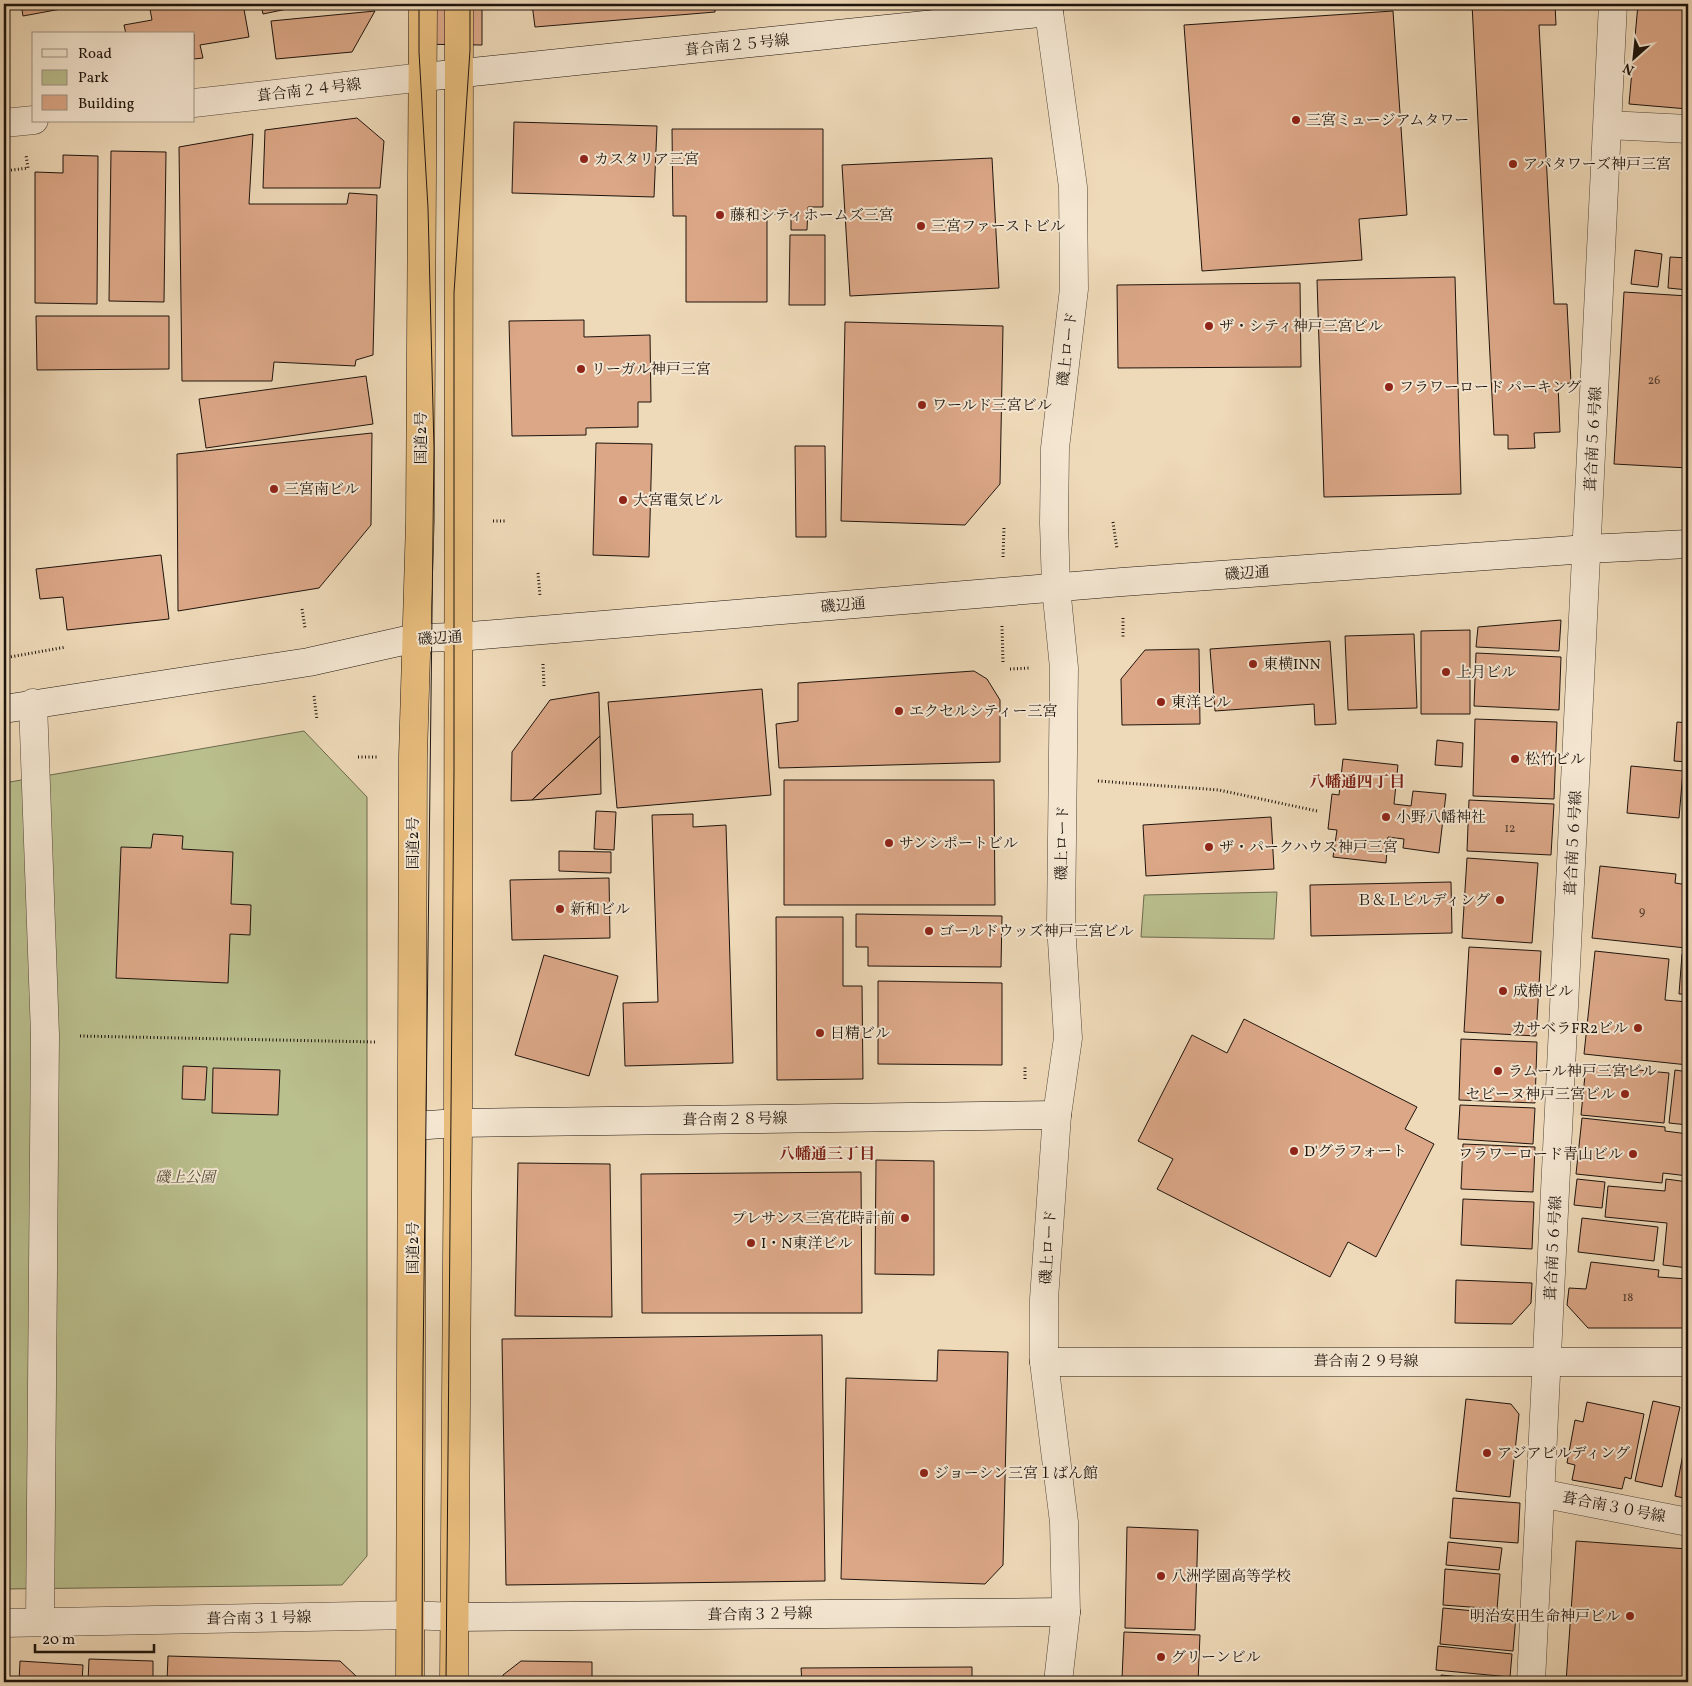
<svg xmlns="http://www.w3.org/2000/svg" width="1692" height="1686" font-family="Vollkorn,'Noto Serif JP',serif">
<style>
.green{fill:#babf8e;stroke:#6c6a4e}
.building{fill:#dba787;stroke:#1e140d}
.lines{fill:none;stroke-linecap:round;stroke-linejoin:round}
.street-casing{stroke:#524538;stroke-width:29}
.secondary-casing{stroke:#1e140d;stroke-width:29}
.highway-casing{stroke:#1e140d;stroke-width:29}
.path{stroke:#1e140d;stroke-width:3;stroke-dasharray:1 2.5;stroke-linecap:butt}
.street{stroke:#f4e6d1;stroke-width:28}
.secondary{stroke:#f4e6d1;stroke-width:28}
.highway{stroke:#e7bc7c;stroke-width:28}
.tram{stroke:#1e140d;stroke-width:1}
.poi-dot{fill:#8f2418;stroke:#f4e6d1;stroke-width:2}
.labels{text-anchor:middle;stroke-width:4;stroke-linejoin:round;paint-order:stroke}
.number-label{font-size:12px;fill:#4d392c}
.street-label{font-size:15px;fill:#1e140d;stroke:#f4e6d1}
.poi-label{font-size:15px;fill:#1e140d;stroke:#f4e6d1;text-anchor:start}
.park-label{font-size:15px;font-style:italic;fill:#55503a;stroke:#f4e6d1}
.neighbourhood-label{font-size:16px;font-weight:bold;fill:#7a1f14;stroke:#f4e6d1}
</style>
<rect width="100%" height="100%" fill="#eed9b8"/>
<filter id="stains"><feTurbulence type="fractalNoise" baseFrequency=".004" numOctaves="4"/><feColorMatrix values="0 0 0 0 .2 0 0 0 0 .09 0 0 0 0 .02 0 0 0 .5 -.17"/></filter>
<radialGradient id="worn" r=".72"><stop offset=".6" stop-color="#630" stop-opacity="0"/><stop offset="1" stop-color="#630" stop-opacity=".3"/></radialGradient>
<path class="green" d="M304,731L367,797V1556L342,1585L4,1589V783Z
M1277,892L1274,939L1141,937L1144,895Z"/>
<path class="building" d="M21,4H88L23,16Z
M149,4H243L249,37L200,45L203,58L194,59V34H126L124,25L152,20Z
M261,4H311L263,14Z
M410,4H482V45L410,44Z
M532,4H715V12L535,27Z
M1472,4H1555L1556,25H1539L1554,304H1567L1571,383L1558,384L1560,432L1534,433L1535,448L1508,449V435H1494Z
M1638,4H1688V109L1629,104Z
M375,11L352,52L276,59L271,21Z
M1393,11L1407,215L1359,219L1362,260L1202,271L1184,25Z
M357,118L384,141L380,188H263L265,130Z
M514,122L657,126L654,197L512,193Z
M672,129H823V207H808L807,230H791V214H767V302H686V216H673Z
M253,134L249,204H347L349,193L377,195L373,355L356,360L355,366L274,362L272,381H182L179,147Z
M111,151L166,152L164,302L109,301Z
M63,155L98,156L97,304L35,303V172L63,173Z
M992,158L999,288L850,296L842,165Z
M790,235H825V305H789Z
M1635,250L1662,254L1658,287L1631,284Z
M1670,257L1688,258V290L1668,288Z
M1455,277L1461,494L1324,497L1317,280Z
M1300,283L1301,367L1118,368L1117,285Z
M1624,292L1688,296V468L1614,464Z
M36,316H169V369L37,370Z
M584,320V337L650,335L651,402H638V427L586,428V435L512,436L509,321Z
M845,322L1003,326L1000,484L965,525L841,521Z
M366,376L373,424L206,448L199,399Z
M372,433L371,525L319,588L178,611L177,454Z
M596,443L652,444L649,557L593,555Z
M795,446H825L826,537H796Z
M161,555L169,619L67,630L63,597L40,599L36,569Z
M1561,620L1559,651L1476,647L1478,627Z
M1470,630V714H1421V631Z
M1414,634L1417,708L1348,710L1345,636Z
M1330,641L1336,724L1315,725L1314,704L1215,711L1210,649Z
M1199,649L1200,724L1122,725L1121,679L1145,650Z
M1476,653L1561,657L1559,710L1474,706Z
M974,671L987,679L1000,700V762L779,768L776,724L798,721V683Z
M762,689L771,795L617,808L608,702Z
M599,692L600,736L532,800L511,801L512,752L550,700Z
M1475,719L1557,722L1554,799L1473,796Z
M1677,722L1688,723V762L1674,761Z
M600,736L601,794L532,800Z
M1437,740L1463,743L1462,767L1435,765Z
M1343,759L1398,765L1394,804L1411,806L1413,791L1446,794L1439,853L1403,848L1404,839L1388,837L1386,863L1333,857L1337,830L1328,829L1332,794L1339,795Z
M1631,766L1683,771L1679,818L1627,813Z
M784,780H994L995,905H784Z
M1469,800L1554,804L1551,855L1467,851Z
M596,811L616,812L614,850L594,849Z
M693,814V827L726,825L733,1063L625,1066L623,1003L658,1002L652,815Z
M1271,817L1274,869L1146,876L1143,825Z
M153,834L183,836L182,849L233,852L231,904L251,905L250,935L230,934L228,983L116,978L121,847L151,848Z
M559,851L611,852V873L559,871Z
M1467,858L1538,863L1532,943L1462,938Z
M1600,866L1676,874L1675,883L1688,885V938H1686V948L1592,938Z
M609,878L610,938L512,940L510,880Z
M1451,882L1452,933L1311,936L1310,885Z
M856,914L1002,916L1001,967L868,966V947H856Z
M776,917H843V986H862L863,1079L777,1080Z
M1469,947L1541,951L1536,1036L1464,1032Z
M1595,951L1669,959L1665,1000L1688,1002V1065L1584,1054Z
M1682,954H1688V994H1679Z
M544,955L618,976L589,1076L515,1055Z
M878,981L1002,983V1065L878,1064Z
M1244,1019L1417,1107L1405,1129L1434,1144L1376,1257L1348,1242L1330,1277L1157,1189L1173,1159L1138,1141L1192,1035L1227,1053Z
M1461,1039L1537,1042L1535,1103L1459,1100Z
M1586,1065L1669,1073L1664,1123L1581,1115Z
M183,1066L207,1067L205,1100L182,1099Z
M213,1068L280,1070L278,1115L212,1113Z
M1675,1070L1688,1072V1125L1669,1123Z
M1460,1105L1535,1108L1533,1144L1458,1139Z
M1582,1118L1665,1127V1131L1688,1134V1176L1663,1173L1662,1183L1576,1174Z
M1463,1144L1535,1147L1533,1192L1461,1189Z
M876,1160L934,1161V1275L875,1274Z
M518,1163L610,1164L612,1317L515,1316Z
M861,1172L862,1313H642L641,1174Z
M1577,1179L1605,1182L1602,1208L1574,1205Z
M1666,1179L1688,1182V1268L1663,1265L1667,1223L1605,1217L1608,1186L1665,1191Z
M1463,1199L1534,1202L1532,1249L1461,1245Z
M1582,1218L1658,1227L1654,1261L1578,1252Z
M1591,1262L1659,1270L1658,1277L1688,1279V1328H1588L1567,1305L1569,1288L1586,1289Z
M1456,1280L1532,1283L1531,1303L1512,1324L1455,1323Z
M822,1335L825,1581L506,1585L502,1339Z
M938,1350L1008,1352L1003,1565L985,1584L841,1579L846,1378L937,1381Z
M1466,1399L1511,1404L1519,1414L1510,1497L1456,1491Z
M1653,1401L1680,1407L1662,1487L1635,1481Z
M1587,1402L1644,1414L1631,1479L1625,1477L1622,1489L1572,1480L1575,1465L1567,1463L1575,1420L1583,1422Z
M1688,1428V1499L1675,1496Z
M1453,1498L1520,1503L1518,1543L1450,1538Z
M1127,1527L1198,1530L1195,1630L1125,1628Z
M1576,1541L1688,1549V1682H1566Z
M1448,1542L1502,1548L1499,1570L1446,1565Z
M1445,1569L1500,1574L1497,1609L1443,1605Z
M1443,1608L1516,1615L1513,1651L1440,1644Z
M1124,1632L1200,1635L1198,1682L1122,1679Z
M1438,1646L1512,1654L1510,1677L1436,1670Z
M168,1656L340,1661L356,1676L355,1682H167Z
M89,1659L153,1661V1682H88Z
M20,1661L83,1665L82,1682H19Z
M521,1661L592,1662V1682H503V1675Z
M972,1667V1682H802L801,1668Z
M1441,1675L1512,1682H1441Z"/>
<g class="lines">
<g class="street-casing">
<path id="street" d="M1050,4L1049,12L1073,187L1074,289L1055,448L1054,523L1056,587L1064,668L1061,924L1068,1038L1057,1115L1044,1299V1362L1064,1522L1066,1612L1058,1682
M194,103L424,77
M4,123L34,120
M1608,125L1688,129
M33,703L45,1035L40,1621
M1540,1493L1688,1522
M4,1623L412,1615L454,1617
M1531,1682L1613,4"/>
</g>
<g class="secondary-casing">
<path id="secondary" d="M424,77L1049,12
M4,709L309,662L416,638L458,637L1122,582L1587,549L1688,544
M413,1126L458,1123L1057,1115
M1044,1362H1688
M454,1617L1066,1612"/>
</g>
<g class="highway-casing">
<path id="highway" d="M410,1682L413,756L420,521L423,4
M454,1682L458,1123L459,4"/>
</g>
<path class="path" d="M4,171L28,168L26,155
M493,521H507
M1113,522L1117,549
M1003,557L1004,527
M538,573L540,596
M302,609L305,628
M1123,618V639
M1002,626L1003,663
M4,658L66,647
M543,664L544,686
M1010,669L1030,668
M314,696L317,720
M358,757H378
M1098,781L1219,790L1317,811
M80,1036L376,1042
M1025,1079V1065"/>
<use href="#street" class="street"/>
<use href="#secondary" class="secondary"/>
<use href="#highway" class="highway"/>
<path class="tram" d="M419,4V52L428,208L434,449L423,1368L422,1682
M446,1682L454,771V293L470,50V4"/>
</g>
<g class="poi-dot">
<circle cx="1296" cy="120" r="5"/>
<circle cx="584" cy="159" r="5"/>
<circle cx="1513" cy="164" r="5"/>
<circle cx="720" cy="215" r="5"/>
<circle cx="921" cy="226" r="5"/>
<circle cx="1209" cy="326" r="5"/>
<circle cx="581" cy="369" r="5"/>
<circle cx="1389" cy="387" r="5"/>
<circle cx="922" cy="405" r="5"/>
<circle cx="274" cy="489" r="5"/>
<circle cx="623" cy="500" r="5"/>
<circle cx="1253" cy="664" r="5"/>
<circle cx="1446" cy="672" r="5"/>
<circle cx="1161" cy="702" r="5"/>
<circle cx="899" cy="711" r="5"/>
<circle cx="1515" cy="759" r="5"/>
<circle cx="1386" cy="817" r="5"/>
<circle cx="889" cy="843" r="5"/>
<circle cx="1209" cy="847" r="5"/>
<circle cx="1500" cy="900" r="5"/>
<circle cx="560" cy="909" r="5"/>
<circle cx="929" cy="931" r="5"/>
<circle cx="1503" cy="991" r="5"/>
<circle cx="1638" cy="1028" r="5"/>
<circle cx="820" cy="1033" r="5"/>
<circle cx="1498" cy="1071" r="5"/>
<circle cx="1625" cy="1094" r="5"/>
<circle cx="1294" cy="1151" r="5"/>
<circle cx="1633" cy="1154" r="5"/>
<circle cx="905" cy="1218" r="5"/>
<circle cx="751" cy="1243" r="5"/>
<circle cx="1487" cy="1453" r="5"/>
<circle cx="924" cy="1473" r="5"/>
<circle cx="1161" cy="1576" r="5"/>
<circle cx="1630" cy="1616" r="5"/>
<circle cx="1161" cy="1657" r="5"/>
</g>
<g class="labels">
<g class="number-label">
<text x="1654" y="384">26</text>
<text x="1510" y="832">12</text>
<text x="1642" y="915">9</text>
<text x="1628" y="1301">18</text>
</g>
<g class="street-label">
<text transform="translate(737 45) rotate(-6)" y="5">葺合南２５号線</text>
<text transform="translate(309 90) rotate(-7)" y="5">葺合南２４号線</text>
<text transform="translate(1067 349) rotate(-83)" y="5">磯上ロード</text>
<text transform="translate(421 438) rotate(-90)" y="5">国道2号</text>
<text transform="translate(1593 439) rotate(-87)" y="5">葺合南５６号線</text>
<text transform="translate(1247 573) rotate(-4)" y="5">磯辺通</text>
<text transform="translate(843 605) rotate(-5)" y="5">磯辺通</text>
<text transform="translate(440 638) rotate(-4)" y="5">磯辺通</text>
<text transform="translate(413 843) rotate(-90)" y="5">国道2号</text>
<text transform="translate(1062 843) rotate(-89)" y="5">磯上ロード</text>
<text transform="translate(1573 843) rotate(-87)" y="5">葺合南５６号線</text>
<text transform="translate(735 1119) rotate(-1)" y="5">葺合南２８号線</text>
<text transform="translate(1048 1247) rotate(-86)" y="5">磯上ロード</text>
<text transform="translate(413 1248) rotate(-90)" y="5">国道2号</text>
<text transform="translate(1553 1248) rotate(-87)" y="5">葺合南５６号線</text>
<text x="1366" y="1366">葺合南２９号線</text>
<text transform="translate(1614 1507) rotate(11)" y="5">葺合南３０号線</text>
<text transform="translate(760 1614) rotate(-1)" y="5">葺合南３２号線</text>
<text transform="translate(259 1618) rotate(-1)" y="5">葺合南３１号線</text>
</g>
<g class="poi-label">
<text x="1306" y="125">三宮ミュージアムタワー</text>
<text x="594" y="164">カスタリア三宮</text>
<text x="1523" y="169">アパタワーズ神戸三宮</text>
<text x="730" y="220">藤和シティホームズ三宮</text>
<text x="931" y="231">三宮ファーストビル</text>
<text x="1219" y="331">ザ・シティ神戸三宮ビル</text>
<text x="591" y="374">リーガル神戸三宮</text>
<text x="1399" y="392">フラワーロード パーキング</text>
<text x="932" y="410">ワールド三宮ビル</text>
<text x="284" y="494">三宮南ビル</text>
<text x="633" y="505">大宮電気ビル</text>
<text x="1263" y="669">東横INN</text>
<text x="1456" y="677">上月ビル</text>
<text x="1171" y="707">東洋ビル</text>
<text x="909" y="716">エクセルシティー三宮</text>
<text x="1525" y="764">松竹ビル</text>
<text x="1396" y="822">小野八幡神社</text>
<text x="899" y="848">サンシポートビル</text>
<text x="1219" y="852">ザ・パークハウス神戸三宮</text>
<text x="1490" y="905" text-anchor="end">Ｂ＆Ｌビルディング</text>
<text x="570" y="914">新和ビル</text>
<text x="939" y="936">ゴールドウッズ神戸三宮ビル</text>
<text x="1513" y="996">成樹ビル</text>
<text x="1628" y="1033" text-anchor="end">カサベラFR2ビル</text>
<text x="830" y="1038">日精ビル</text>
<text x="1508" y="1076">ラムール神戸三宮ビル</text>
<text x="1615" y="1099" text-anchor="end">セビーヌ神戸三宮ビル</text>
<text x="1304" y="1156">D'グラフォート</text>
<text x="1623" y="1159" text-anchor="end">フラワーロード青山ビル</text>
<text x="895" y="1223" text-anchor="end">プレサンス三宮花時計前</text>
<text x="761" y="1248">I・N東洋ビル</text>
<text x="1497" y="1458">アジアビルディング</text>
<text x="934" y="1478">ジョーシン三宮１ばん館</text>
<text x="1171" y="1581">八洲学園高等学校</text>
<text x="1620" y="1621" text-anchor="end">明治安田生命神戸ビル</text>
<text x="1171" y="1662">グリーンビル</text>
</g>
<g class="park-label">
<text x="185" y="1182">磯上公園</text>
</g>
<g class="neighbourhood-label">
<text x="1357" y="787">八幡通四丁目</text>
<text x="827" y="1159">八幡通三丁目</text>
</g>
</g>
<rect width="1692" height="1686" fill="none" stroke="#eed9b8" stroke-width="20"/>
<rect x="5" y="5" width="1682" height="1676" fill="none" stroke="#1e140d" stroke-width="2.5"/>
<rect x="10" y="10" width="1672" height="1666" fill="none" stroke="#1e140d"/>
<rect x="32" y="32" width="162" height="90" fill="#f4e6d1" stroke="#9e9283"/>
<rect x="42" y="49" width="25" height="8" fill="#f4e6d1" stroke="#9e9283"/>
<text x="78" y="58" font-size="15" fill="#1e140d">Road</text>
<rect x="42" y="70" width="25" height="15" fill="#babf8e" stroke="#9e9283"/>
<text x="78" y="82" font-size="15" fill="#1e140d">Park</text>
<rect x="42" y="95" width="25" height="15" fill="#dba787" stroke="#9e9283"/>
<text x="78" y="108" font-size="15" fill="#1e140d">Building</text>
<g transform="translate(1634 58) rotate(207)" stroke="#f4e6d1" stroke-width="4" paint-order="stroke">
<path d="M0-4L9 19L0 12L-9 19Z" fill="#1e140d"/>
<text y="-8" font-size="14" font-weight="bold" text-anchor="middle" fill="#1e140d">N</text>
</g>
<path d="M35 1644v8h119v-8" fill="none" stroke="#1e140d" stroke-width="2.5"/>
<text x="42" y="1644" font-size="15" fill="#1e140d" stroke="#f4e6d1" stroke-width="4" paint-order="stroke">20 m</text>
<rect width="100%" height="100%" filter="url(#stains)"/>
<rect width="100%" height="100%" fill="url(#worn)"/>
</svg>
